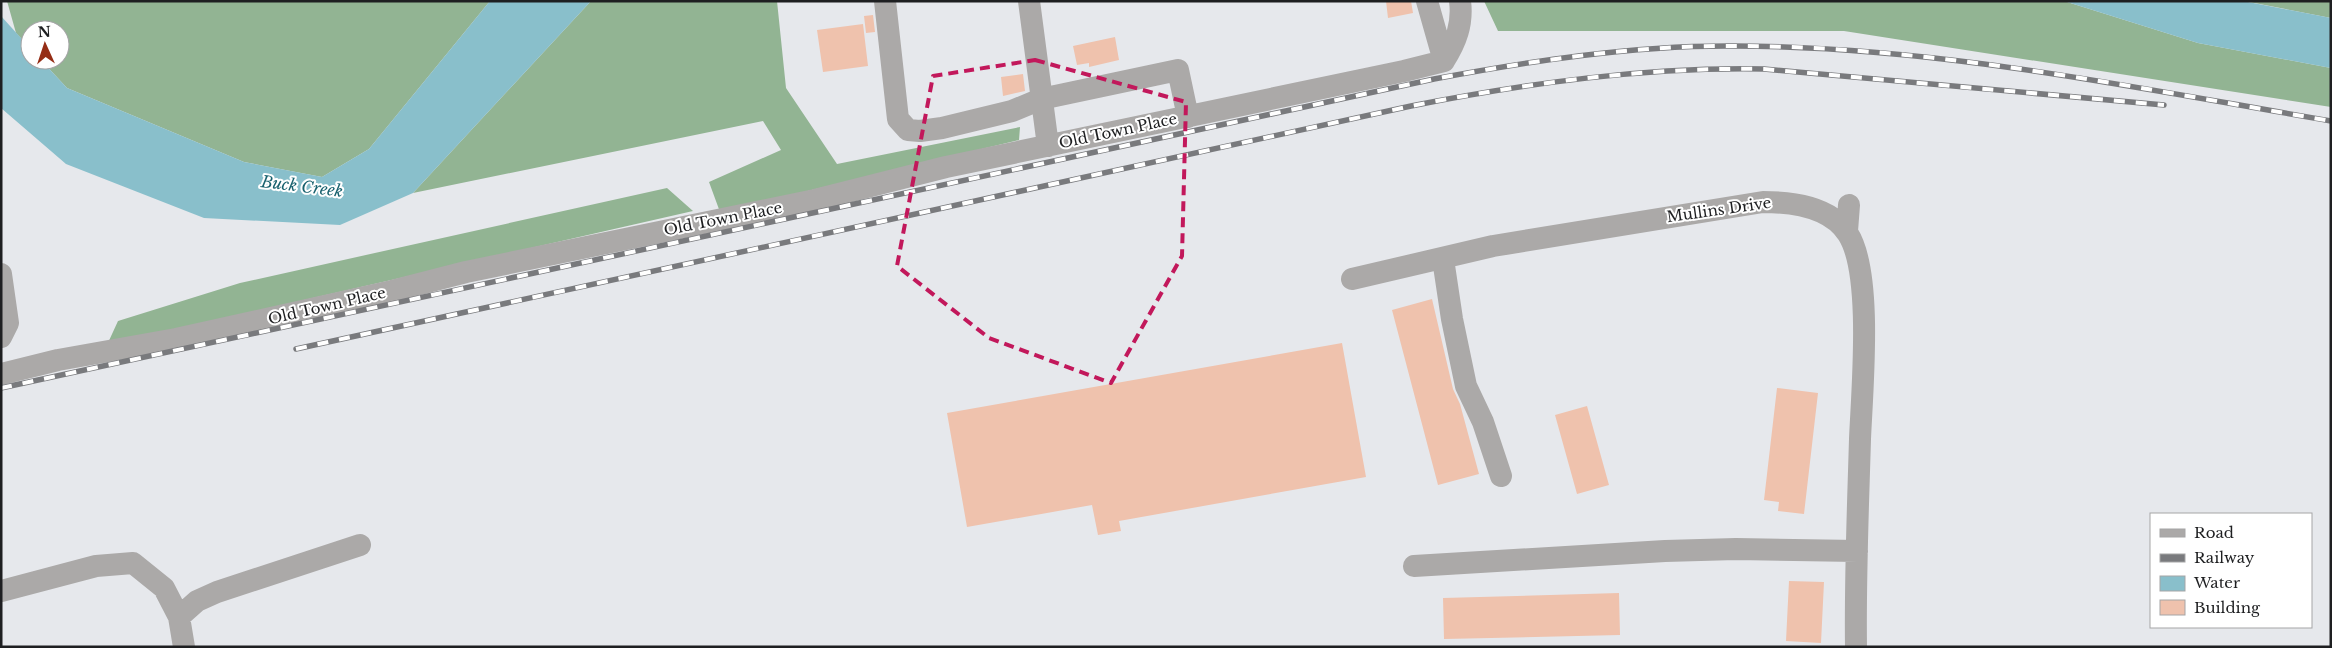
<svg xmlns="http://www.w3.org/2000/svg" width="2332" height="648" font-family="'Libre Baskerville',serif">
<style>
.forest{fill:#92b493}
.water{fill:#89bfcb}
.building{fill:#efc2ad}
.lines{fill:none;stroke-linecap:round;stroke-linejoin:round}
.minor{stroke:#aba9a8;stroke-width:22}
.rail-casing{stroke:#797a7d;stroke-width:5.5}
.rail{stroke:#fff;stroke-width:4;stroke-dasharray:11;stroke-linecap:butt}
.marked{fill:none;stroke:#c2185b;stroke-width:4;stroke-dasharray:10 6;stroke-linejoin:round}
.labels{text-anchor:middle;stroke-width:4;stroke-linejoin:round;paint-order:stroke}
.street-label{font-size:15px;fill:#1e1f21;stroke:#fff}
.water-label{font-size:16px;font-style:italic;fill:#18616e;stroke:#fff}
</style>
<rect width="100%" height="100%" fill="#e6e8ec"/>
<path class="forest" d="M7,1H490L369,149L322,177L244,162L67,88L41,60H60V30H30V48L16,33Z
M591,1H777L786,88L837,164L1020,127L1019,140L720,212L709,182L781,150L763,121L413,193Z
M1484,1H2064L2198,43L2331,68V107L1844,31H1498Z
M2244,1H2331V18Z
M667,188L693,211L107,345L118,321L240,283Z"/>
<path class="water" d="M490,1H591L413,193L340,225L204,218L66,164L1,108V16L30,48V60H41L67,88L244,162L322,177L369,149Z
M2064,1H2243L2331,18V68L2198,43Z"/>
<path class="building" d="M1386,1H1411L1413,13L1388,18Z
M873,15L875,32L866,33L864,16Z
M863,24L868,66L823,72L817,30Z
M1115,37L1119,60L1089,67V63L1077,65L1073,46Z
M1023,74L1025,91L1003,96L1001,77Z
M1432,299L1453,389L1460,404L1479,474L1438,485L1392,310Z
M1342,343L1366,477L1119,521L1121,531L1098,535L1092,505L967,527L947,413Z
M1777,388L1818,393L1804,514L1778,511L1779,502L1764,500Z
M1587,406L1609,485L1577,494L1555,415Z
M1789,581L1824,582L1821,643L1786,641Z
M1619,593L1620,635L1444,639L1443,598Z"/>
<g class="lines">
<path class="minor" d="M885,1L898,119L908,130L920,131L942,128L1012,111L1041,99L1178,70L1188,117
M1029,1L1048,146
M1427,1L1444,61
M1444,61C1456,42 1463,24 1460,1
M1847,231L1849,205
M1443,259L1452,319L1466,386L1483,422L1501,476
M1,274L8,323L1,337
M1352,279L1493,246L1763,202C1792,202 1830,206 1848,234C1873,273 1862,390 1860,439C1858,508 1855,577 1856,647
M1,374L58,360L176,339L392,291L466,272L815,200L946,167L1404,71L1444,61
M1414,566L1665,551L1736,549L1857,551
M1,591L96,566L133,563L164,588L179,617L184,647
M179,617L197,601L217,592L360,545"/>
<g class="rail-casing">
<path id="rail" d="M296,349L1411,106C1528,83 1644,67 1764,69L2164,105
M1,388L1434,79C1531,61 1629,46 1727,46C1931,45 2131,87 2331,121"/>
</g>
<use href="#rail" class="rail"/>
</g>
<path class="marked" d="M1035,60L1186,102L1182,256L1111,383L989,338L897,266L933,76Z"/>
<g class="labels">
<g class="street-label">
<text transform="translate(1118 131) rotate(-12)" y="5">Old Town Place</text>
<text transform="translate(1719 210) rotate(-8)" y="5">Mullins Drive</text>
<text transform="translate(723 219) rotate(-11)" y="5">Old Town Place</text>
<text transform="translate(327 306) rotate(-13)" y="5">Old Town Place</text>
</g>
<g class="water-label">
<text transform="translate(302 186) rotate(7)" y="6">Buck Creek</text>
</g>
</g>
<rect width="2332" height="648" fill="none" stroke="#1e1f21" stroke-width="5"/>
<rect x="2150" y="513" width="162" height="115" fill="#ffffff" stroke="#a5a5a6"/>
<rect x="2160" y="529" width="25" height="8" fill="#aba9a8" stroke="#a5a5a6"/>
<text x="2194" y="538" font-size="15" fill="#1e1f21">Road</text>
<rect x="2160" y="554" width="25" height="8" fill="#797a7d" stroke="#a5a5a6"/>
<text x="2194" y="563" font-size="15" fill="#1e1f21">Railway</text>
<rect x="2160" y="576" width="25" height="15" fill="#89bfcb" stroke="#a5a5a6"/>
<text x="2194" y="588" font-size="15" fill="#1e1f21">Water</text>
<rect x="2160" y="600" width="25" height="15" fill="#efc2ad" stroke="#a5a5a6"/>
<text x="2194" y="613" font-size="15" fill="#1e1f21">Building</text>
<g transform="translate(45 45) rotate(357)"><circle r="24" fill="#ffffff" stroke="#a5a5a6"/>
<path d="M0-4L9 19L0 12L-9 19Z" fill="#952d15"/>
<text y="-8" font-size="14" font-weight="bold" text-anchor="middle" fill="#1e1f21">N</text>
</g>
</svg>
